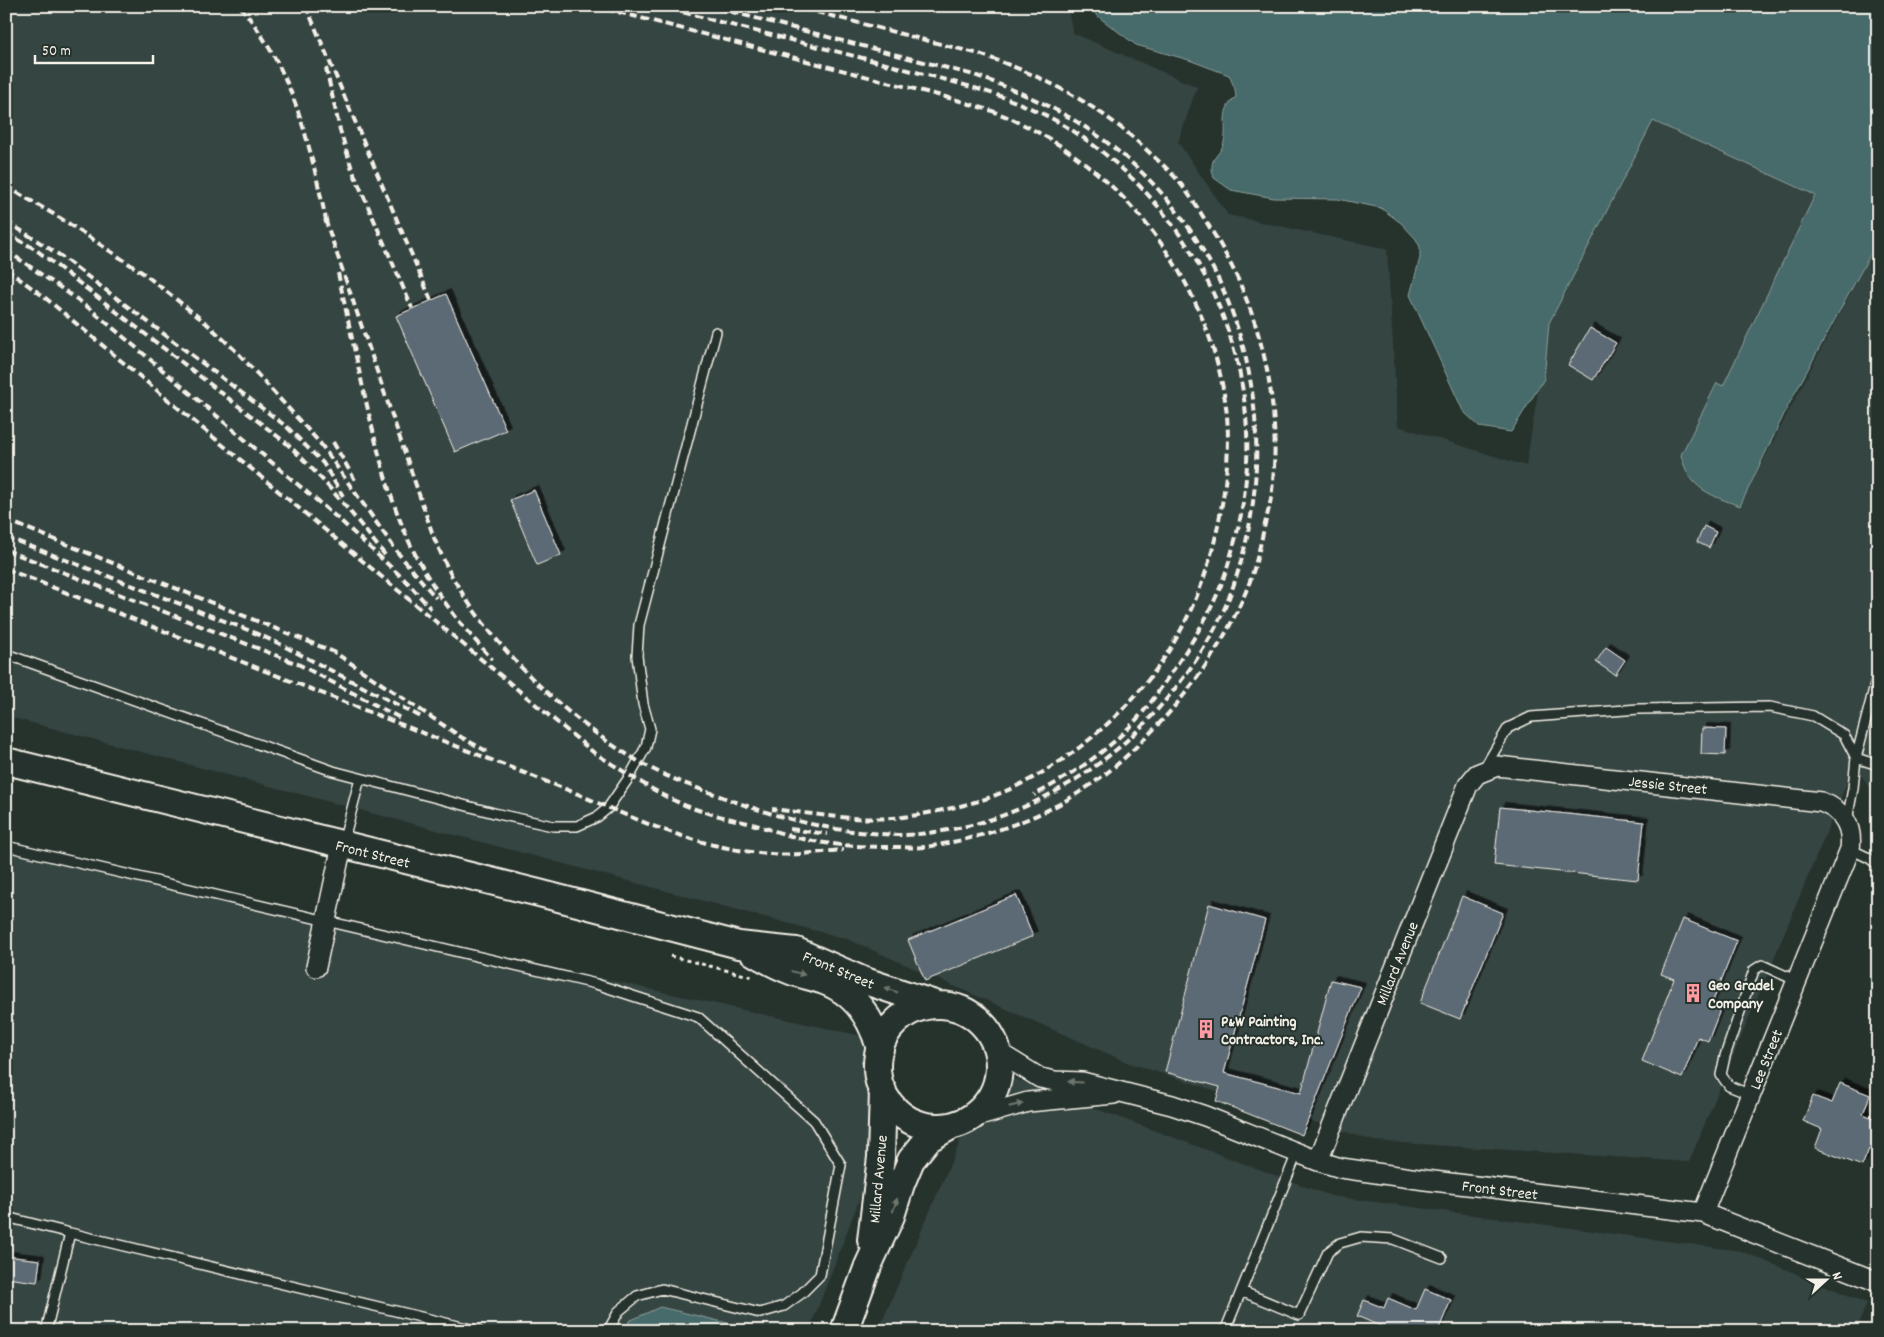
<svg xmlns="http://www.w3.org/2000/svg" width="1884" height="1337" font-family="Dekko,sans-serif">
<style>
.built{fill:#364442}
.water{fill:#466a6a;stroke:#8ca09c}
.building{fill:#5c6a74;stroke:#f4f1e8;filter:url(#shadow)}
.lines{fill:none;stroke-linecap:round;stroke-linejoin:round}
.lane-casing{stroke:#f4f1e8;stroke-width:12}
.street-casing{stroke:#f4f1e8;stroke-width:22}
.secondary-casing{stroke:#f4f1e8;stroke-width:30}
.path{stroke:#f4f1e8;stroke-width:3;stroke-dasharray:4 4;stroke-linecap:butt}
.lane{stroke:#26332d;stroke-width:9}
.street{stroke:#26332d;stroke-width:19}
.secondary{stroke:#26332d;stroke-width:26}
.rail{stroke:#f4f1e8;stroke-width:4;stroke-dasharray:8 4;stroke-linecap:butt}
.oneway{fill:#6e766e}
.labels{text-anchor:middle;stroke-width:4;stroke-linejoin:round;paint-order:stroke}
.street-label{font-size:16px;fill:#f4f1e8;stroke:#26332d}
.poi-label{font-size:16px;font-weight:bold;fill:#f4f1e8;stroke:#26332d;text-anchor:start}
</style>
<defs>
<filter id="shadow"><feDropShadow dx="4.5" dy="-4.5" stdDeviation="0" flood-color="#0009"/></filter>
</defs>
<rect width="100%" height="100%" fill="#26332d"/>
<filter id="ink" filterUnits="userSpaceOnUse"><feTurbulence type="fractalNoise" baseFrequency=".02" numOctaves="2"/><feDisplacementMap in="SourceGraphic" scale="10" xChannelSelector="R" yChannelSelector="G"/><feConvolveMatrix kernelMatrix="1 2 1 2 8 2 1 2 1" color-interpolation-filters="sRGB"/></filter>
<g filter="url(#ink)">
<path class="built" d="M6,6H1067L1073,33L1197,87L1178,142L1228,215L1387,249L1398,426L1526,466L1549,323L1653,121L1816,195L1723,387L1718,383L1740,505L1878,240V798L1854,766L1689,1162L1374,1141L1129,1063L847,939L6,716Z
M6,847L889,1042V1122L809,1331H6Z
M991,1070L1331,1196L1741,1251L1867,1303L1856,1331H878Z"/>
<path class="water" d="M1093,6H1878V240L1788,406L1740,506C1710,495 1689,489 1681,455L1717,383L1723,386L1815,195L1653,121L1549,323L1544,379L1511,432L1480,427L1463,411L1410,295L1420,258V247L1416,239L1401,223L1381,208L1338,199L1274,198L1231,190L1214,178C1207,156 1220,158 1224,142C1228,124 1219,111 1236,97L1235,89L1229,75L1189,60L1136,45L1096,15Z
M660,1307L761,1331H627L629,1321Z"/>
<path class="building" d="M446,294L506,430L455,452L396,316Z
M1590,328L1616,343L1593,380L1568,365Z
M534,490L561,555L537,565L510,500Z
M1704,526L1716,532L1709,548L1697,542Z
M1606,647L1625,660L1615,675L1596,662Z
M1702,728L1726,729L1725,755L1701,754Z
M1500,807L1644,822L1638,880L1494,865Z
M1016,895L1033,936L925,981L908,940Z
M1462,896L1503,913L1460,1019L1420,1003Z
M1209,904L1265,920L1224,1073L1301,1093L1331,980L1361,987L1302,1135L1216,1101L1220,1087L1165,1072Z
M1683,919L1737,941L1711,1006L1720,1010L1708,1041L1698,1037L1682,1078L1642,1061L1674,979L1661,974Z
M1840,1083L1870,1095L1863,1114L1878,1120V1134L1872,1150L1869,1149L1862,1166L1815,1148L1822,1129L1803,1121L1813,1096L1832,1103Z
M6,1256L40,1260L37,1282L6,1278Z
M1425,1289L1451,1300L1438,1331H1391L1357,1316L1364,1300L1384,1308L1388,1298L1416,1310Z"/>
<g class="lines">
<g class="lane-casing">
<path id="lane" d="M6,654L333,771L498,814L553,826H577L597,817L608,808L630,776L646,747L650,729L643,704L637,656L639,625L716,332
M1878,673L1856,758L1878,765
M1485,767L1508,728L1531,717L1639,709L1770,707L1813,716L1844,735L1856,758L1853,788L1847,821
M343,843L360,778
M6,846L596,984L698,1017L814,1121L841,1165L820,1275L802,1293L784,1306L760,1313L662,1289L637,1296L619,1311L608,1331
M1850,849L1869,858L1878,865
M1751,1095L1729,1086L1721,1075L1725,1056L1754,970L1762,965L1797,981
M6,1217L70,1233L46,1331
M70,1233L479,1331
M1241,1291L1299,1315L1328,1252L1340,1243L1361,1237L1393,1239L1442,1258
M1225,1331L1297,1153"/>
</g>
<g class="street-casing">
<path id="street" d="M316,967L342,845
M998,1052L1040,1078L1055,1081L1082,1082L1172,1105L1205,1116L1318,1161L1341,1168L1425,1180L1703,1213L1878,1282
M969,1119L1028,1102L1114,1094
M1318,1161L1468,785L1477,774L1497,766L1821,802C1843,810 1853,826 1850,849L1703,1213"/>
</g>
<g class="secondary-casing">
<path id="secondary" d="M6,761L539,893L739,945L796,951L862,980L938,1005
M753,952C765,959 778,966 791,971C801,975 813,977 824,981C854,992 872,1018 880,1049
M877 1066a61 61 0 1 1 122 0a61 61 0 1 1-122 0Z
M871,1240L881,1157L883,1091
M844,1331L868,1266L891,1216L901,1184L911,1160L928,1139L951,1126"/>
</g>
<path class="path" d="M670,956L753,977
M863,1061L865,1082
M820,1331L824,1322"/>
<use href="#lane" class="lane"/>
<use href="#street" class="street"/>
<use href="#secondary" class="secondary"/>
<path class="rail" d="M240,6C296,75 308,140 327,224
M306,6L431,300
M595,6L957,100C979,107 1002,113 1022,124C1129,176 1207,283 1225,400C1231,436 1227,479 1220,515C1208,583 1180,646 1133,698C1092,743 1040,781 982,800C959,807 927,814 903,817C860,822 814,814 772,809
M660,6C740,28 821,47 901,68C967,86 1028,98 1085,139C1213,230 1277,391 1234,544C1229,562 1224,580 1216,597C1204,624 1188,648 1172,672C1163,684 1156,696 1147,707C1118,744 1075,774 1034,795
M326,68L340,130L352,169L412,308
M6,186L65,221L143,273L206,323L239,354L320,443L398,553L436,598
M325,219L434,538C441,553 447,569 456,583C496,650 566,718 633,758C658,774 688,785 717,795C767,814 817,829 871,833C882,834 893,835 904,835C992,831 1073,792 1136,732C1173,696 1212,644 1230,595C1289,438 1248,254 1114,148C1072,114 1025,93 974,75L709,6
M6,221L58,254L287,427L323,463L343,496
M6,233L35,249L74,279L285,442C322,476 354,516 385,555
M6,250L84,304L126,339L341,521L407,582L431,609
M6,269L43,296L593,752C622,770 650,790 682,804C705,814 734,819 759,826C775,831 792,837 808,840C837,846 866,847 895,847C905,847 915,848 925,847C986,838 1050,816 1100,778C1118,765 1134,749 1149,734C1188,695 1222,647 1244,596C1253,576 1258,555 1263,533C1265,522 1269,510 1271,498C1284,406 1261,309 1212,231C1202,215 1192,198 1180,183C1172,173 1163,165 1154,157C1105,108 1045,76 979,54L793,6
M338,273C348,320 358,367 369,414C381,465 395,519 421,565C440,599 465,630 492,659
M333,442L355,480
M6,520L334,652L461,737L490,753
M6,537L248,630L278,643L421,717
M6,550L298,664L400,718
M6,569L578,794C640,822 702,849 771,854C794,856 820,852 843,850
M790,829L827,834"/>
</g>
<defs><path id="oneway-solid" d="M-6-.8H1V-3.2L6.5 0L1 3.2V.8H-6Z" transform="scale(1.25)"/></defs>
<g class="oneway">
<use href="#oneway-solid" transform="translate(798 973) rotate(16)"/>
<use href="#oneway-solid" transform="translate(891 990) rotate(-161)"/>
<use href="#oneway-solid" transform="translate(1075 1082) rotate(-177)"/>
<use href="#oneway-solid" transform="translate(1016 1105) rotate(-13)"/>
<use href="#oneway-solid" transform="translate(895 1205) rotate(-72)"/>
</g>
</g>
<defs>
<g id="building-bare" transform="scale(1.5)"><path d="M-4-6H4V6H1V3H-1V6H-4ZM-2.5-4.3h1.7v1.8h-1.7ZM.8-4.3h1.7v1.8H.8ZM-2.5-1h1.7V.8h-1.7ZM.8-1h1.7V.8H.8Z" fill="#ff9aa2" stroke="#26332d" stroke-width="2.5" paint-order="stroke"/></g>
</defs>
<g fill-rule="evenodd">
<use href="#building-bare" x="1693" y="993"/>
<use href="#building-bare" x="1206" y="1029"/>
</g>
<g class="labels">
<g class="street-label">
<text transform="translate(1668 784) rotate(6)" y="6">Jessie Street</text>
<text transform="translate(373 853) rotate(14)" y="6">Front Street</text>
<text transform="translate(1396 963) rotate(-68)" y="6">Millard Avenue</text>
<text transform="translate(839 969) rotate(23)" y="6">Front Street</text>
<text transform="translate(1765 1059) rotate(-68)" y="6">Lee Street</text>
<text transform="translate(877 1179) rotate(-85)" y="6">Millard Avenue</text>
<text transform="translate(1500 1189) rotate(7)" y="6">Front Street</text>
</g>
<g class="poi-label">
<text x="1708" y="990">Geo Gradel<tspan x="1708" dy="18">Company</tspan></text>
<text x="1221" y="1026">P&amp;W Painting<tspan x="1221" dy="18">Contractors, Inc.</tspan></text>
</g>
</g>
<rect width="1884" height="1337" fill="none" stroke="#26332d" stroke-width="25"/>
<rect x="12" y="12" width="1859" height="1312" fill="none" stroke="#f4f1e8" stroke-width="2" filter="url(#ink)"/>
<g transform="translate(1826 1280) rotate(69)" stroke="#26332d" stroke-width="4" paint-order="stroke">
<path d="M0-4L9 19L0 12L-9 19Z" fill="#f4f1e8"/>
<text y="-8" font-size="14" font-weight="bold" text-anchor="middle" fill="#f4f1e8">N</text>
</g>
<path d="M35 55v8h118v-8" fill="none" stroke="#f4f1e8" stroke-width="2.5"/>
<text x="42" y="55" font-size="15" fill="#f4f1e8" stroke="#26332d" stroke-width="4" paint-order="stroke">50 m</text>
</svg>
